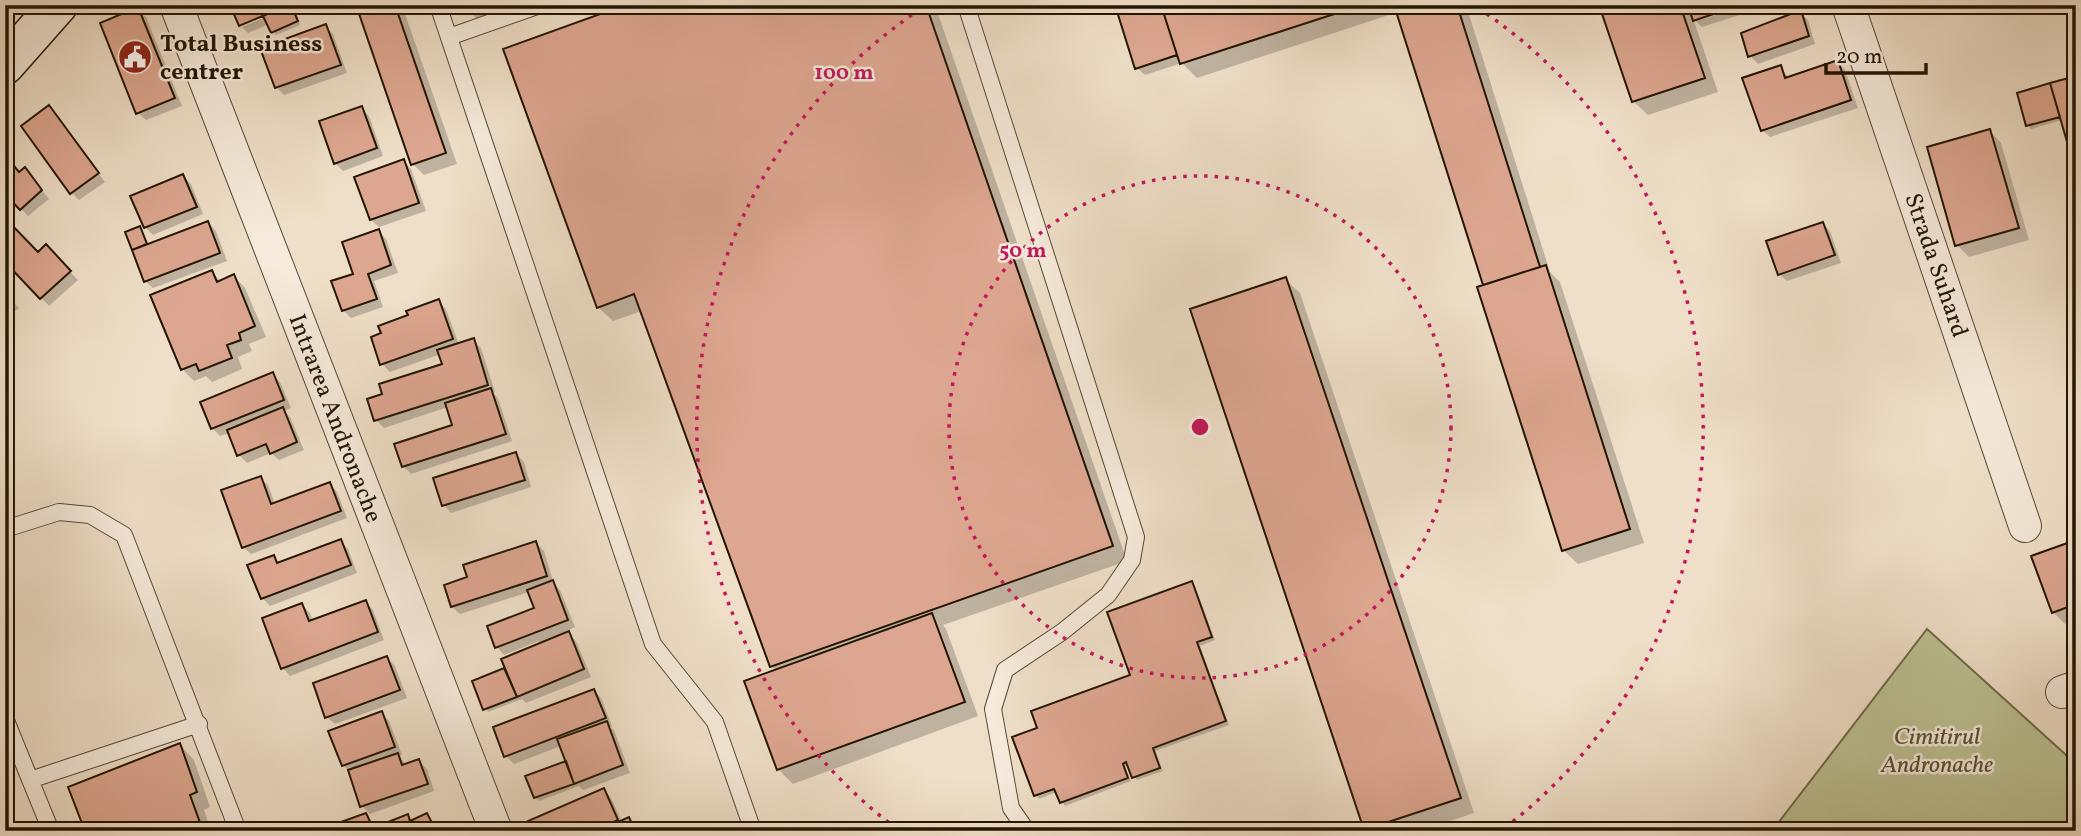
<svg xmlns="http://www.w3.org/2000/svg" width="2081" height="836" font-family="Vollkorn,serif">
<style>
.green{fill:#bcc194;stroke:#706b4b;stroke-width:2}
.shadow{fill:#0003}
.building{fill:#dda690;stroke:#231502;stroke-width:2}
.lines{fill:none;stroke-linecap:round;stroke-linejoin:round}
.lane-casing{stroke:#564834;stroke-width:18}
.street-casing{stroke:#564834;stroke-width:34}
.secondary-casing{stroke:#231502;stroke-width:41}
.lane{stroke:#f5eadb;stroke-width:16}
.street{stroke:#f5eadb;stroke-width:32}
.secondary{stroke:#f5eadb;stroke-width:38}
.ring{fill:none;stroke:#c2185b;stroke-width:3.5;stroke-dasharray:3.5 7}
.labels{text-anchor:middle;stroke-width:5;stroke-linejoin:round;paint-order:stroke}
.poi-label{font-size:24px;font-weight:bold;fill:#231502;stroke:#f5eadb;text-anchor:start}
.street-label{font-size:24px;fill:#231502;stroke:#f5eadb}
.park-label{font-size:24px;font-style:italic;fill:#595135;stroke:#f5eadb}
.centre{fill:#c2185b;stroke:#f5eadb;stroke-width:3.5}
.ring-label{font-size:21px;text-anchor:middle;font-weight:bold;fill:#c2185b;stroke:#f5eadb;stroke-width:5;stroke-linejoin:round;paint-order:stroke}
</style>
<rect width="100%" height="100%" fill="#efdfc8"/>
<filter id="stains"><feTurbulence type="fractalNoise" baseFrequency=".00286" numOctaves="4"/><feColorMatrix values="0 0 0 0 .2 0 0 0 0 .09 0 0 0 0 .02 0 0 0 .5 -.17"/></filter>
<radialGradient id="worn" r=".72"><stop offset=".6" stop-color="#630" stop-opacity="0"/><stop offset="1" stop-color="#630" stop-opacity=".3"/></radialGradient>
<path class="green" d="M1927,629L2076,764V831H1772Z"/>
<path class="shadow" d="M294,5L300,25L276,35L269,24L248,33L242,27Z
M358,5H402L457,164L424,175L413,164Z
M467,5H542L483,25L469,11Z
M630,5H935L1127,561L943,625L946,629L978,716L793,784L778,769L776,671L771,666L642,311L613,321L598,307Z
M1116,5H1466L1550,272L1560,282L1644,543L1578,564L1563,550L1486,286L1398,12L1197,78L1182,63L1145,75L1137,68Z
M1601,5H1735L1697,17V21L1746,5H1771L1702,27L1693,18L1718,92L1648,115L1633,101Z
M138,10L146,17L182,106L146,120L138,113Z
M1800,12L1808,20L1815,44L1758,64L1750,56Z
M325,26L333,34L347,73L284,95L276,87Z
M1837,62L1845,70L1858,108L1770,137L1762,130L1780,67L1789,78Z
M2076,78L2062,120L2031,129L2028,125Z
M49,107L105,182L79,200L72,193Z
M361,108L369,116L383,156L343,171L335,163Z
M1990,131L2001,143L2029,240L1969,257L1957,245Z
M404,161L411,169L426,211L379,227L371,220L357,178Z
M25,169L49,199L28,216L5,192Z
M183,176L191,184L203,214L153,235L145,227Z
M208,223L216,231L227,261L153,288L145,281L127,233L140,228L149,245Z
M1823,224L1830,231L1841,263L1787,281L1779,274Z
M378,231L386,239L398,273L374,281L383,307L351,318L343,310Z
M46,247L78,280L49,306L5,259L38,254Z
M212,272L221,282L234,276L245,288L266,337L249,344L252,351L238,357L242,369L212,382L206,376L194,381L182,369Z
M1285,279L1300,293L1474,813L1420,831L1366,830L1192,310Z
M5,292L19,308L5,320Z
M438,301L446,309L459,345L473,340L481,348L495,392L493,393L498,398L512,441L411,474L403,466L455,426L448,407L384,428L376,420L384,395L444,365L441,354L390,372L382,364L411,316Z
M272,374L280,382L291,408L284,411L290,417L304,450L279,460L271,453L247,463L239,455L229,433L220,436L212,428L202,403Z
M516,454L524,462L531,487L451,513L444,505Z
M260,478L268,485L275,504L329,484L337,492L347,518L251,554L243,547Z
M340,541L348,549L357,573L270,606L262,598L274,557L280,563Z
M2076,542V620L2065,624L2053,612Z
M536,543L544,551L554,584L560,590L575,627L566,631L576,641L591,677L526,703L522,699L488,712L474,682L507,668L540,645L539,641L504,655L497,647L536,608L529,592L460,614L452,607L446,586L469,578Z
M1191,583L1195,586L1215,640L1200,646L1229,725L1155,751L1163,771L1137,780L1129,766L1125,767L1131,781L1065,806L1057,792L1039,799L1036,795L1039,729L1133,676Z
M365,602L373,610L384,640L290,676L283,668L302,605L310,613L313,621Z
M387,658L395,666L407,698L335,724L327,717Z
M594,691L601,698L612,726L610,727L614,730L630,773L583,790L579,786L539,801L535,797L568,762L561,746L514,764L506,756Z
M381,713L389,721L402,755L399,756L406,765L419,761L427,769L434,791L370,814L362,806L350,772L343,765Z
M180,745L194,760L210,807L204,810L211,831H87Z
M604,790L611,798L622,822L629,819L638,831H534Z
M365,815L376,829L407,816L412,822L427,815L439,831H343Z"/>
<path class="building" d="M230,5H288L239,26Z
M288,5H291L298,21L271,33L263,16Z
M356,5H395L446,153L411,165Z
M465,5H486L467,12Z
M625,5H926L1113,546L770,667L634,294L597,308L503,49Z
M1115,5H1161L1177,55L1135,69Z
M1161,5H1362L1180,64Z
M1394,5H1457L1540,267L1483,285Z
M1599,5H1680L1705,78L1632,102Z
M1688,5H1740L1693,21Z
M138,7L175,98L136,114L100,23Z
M1801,10L1809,36L1748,57L1741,33Z
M326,24L341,65L275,88L260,48Z
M1838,60L1851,100L1761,131L1742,78L1781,65L1785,78Z
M2076,76V173L2050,83Z
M2050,83L2060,117L2026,126L2017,93Z
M49,105L99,173L70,194L21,126Z
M362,106L377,148L334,164L319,121Z
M1990,129L2019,228L1955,246L1927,147Z
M404,159L419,203L370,220L354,177Z
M10,161L19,172L25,167L42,190L20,210L5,194V165Z
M183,174L197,207L144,228L130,196Z
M5,218L38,252L46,244L71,271L40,299L5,262Z
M208,221L220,253L144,282L132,250Z
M1823,222L1835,255L1778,275L1766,241Z
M140,226L147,244L132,250L125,232Z
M379,229L391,265L368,274L377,299L342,311L331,281L353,274L342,242Z
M1546,265L1630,529L1562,551L1477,287Z
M212,270L217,282L234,274L255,326L239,333L241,340L227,345L232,358L199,371L196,364L181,370L150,295Z
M1286,277L1461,798L1364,830L1190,309Z
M5,291L12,300L5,306Z
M439,299L453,339L380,365L371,337L381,333L378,326L408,315L406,311Z
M474,338L488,385L374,421L367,399L382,394L379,384L442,364L437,350Z
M273,372L284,400L211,429L200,402Z
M491,388L506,434L402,467L394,444L452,425L445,403Z
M283,407L297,442L270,454L266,444L237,456L227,430Z
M516,452L525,480L442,506L433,478Z
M261,476L271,504L330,482L341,511L242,548L221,490Z
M341,539L351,565L261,599L247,565L274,555L277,563Z
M2076,540V604L2052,613L2031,556Z
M536,541L547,576L451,607L444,585L467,577L463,565Z
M553,580L568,620L495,648L487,626L534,608L527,590Z
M1192,581L1212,637L1197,642L1226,721L1153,748L1160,768L1132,778L1126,762L1123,764L1128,778L1060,803L1054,789L1034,796L1012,737L1037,728L1031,711L1130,675L1107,612Z
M366,600L378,632L281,669L262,618L302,603L309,621Z
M932,613L965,702L777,770L744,681Z
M569,631L584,669L517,697L501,659Z
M387,656L400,690L325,718L313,683Z
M504,668L517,697L483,710L472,681Z
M594,689L606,718L504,757L493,727Z
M382,711L395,747L342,766L328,731Z
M607,721L623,765L574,784L557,739Z
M180,743L197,792L190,795L203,831H85L68,787Z
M398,753L402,765L419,759L428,784L360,807L348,770Z
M566,761L574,784L534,798L525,776Z
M604,788L618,820L593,831H532L528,821Z
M366,813L373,828L408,814L410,821L427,813L436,831H341L338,823Z
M629,817L635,831H598Z
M1287,825L1289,831H1269Z"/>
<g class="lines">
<g class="lane-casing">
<path id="lane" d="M438,5L653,644L715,722L753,831
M966,5L1136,537L1132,560L1108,595L1062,632L1005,670L993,709L1011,808L1027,831
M449,37L540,5
M5,529L59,512L90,515L124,535L238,831
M5,718L51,831
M30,780L199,724"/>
</g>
<g class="street-casing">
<path id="street" d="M176,5L496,831
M1848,5L2025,526
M2062,692L2076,687"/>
</g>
<g class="secondary-casing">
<path id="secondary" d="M5,65L58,5"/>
</g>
<use href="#lane" class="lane"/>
<use href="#street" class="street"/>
<use href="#secondary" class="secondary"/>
</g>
<g class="ring">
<circle cx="1200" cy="427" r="251"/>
<path d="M897 829A503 503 0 0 1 922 8M1478 8A503 503 0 0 1 1503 829"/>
</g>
<defs>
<g id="civic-disc" transform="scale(1.75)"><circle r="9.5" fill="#8f2418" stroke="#f5eadb"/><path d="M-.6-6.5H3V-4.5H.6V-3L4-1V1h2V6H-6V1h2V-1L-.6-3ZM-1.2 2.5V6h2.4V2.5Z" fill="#fff"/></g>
</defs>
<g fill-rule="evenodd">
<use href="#civic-disc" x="135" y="57"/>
</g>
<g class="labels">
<g class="poi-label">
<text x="160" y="51">Total Business<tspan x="160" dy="28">centrer</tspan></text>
</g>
<g class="street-label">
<text transform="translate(1937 265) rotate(71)" y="8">Strada Suhard</text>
<text transform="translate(336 418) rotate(69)" y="8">Intrarea Andronache</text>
</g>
<g class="park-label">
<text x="1937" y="744">Cimitirul<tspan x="1937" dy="28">Andronache</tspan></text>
</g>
</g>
<circle cx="1200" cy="427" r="10" class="centre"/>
<g class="ring-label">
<text x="844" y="79">100 m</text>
<text x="1023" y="257">50 m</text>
</g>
<rect width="2081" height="836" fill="none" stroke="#efdfc8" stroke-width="28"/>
<rect x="7" y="7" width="2067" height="822" fill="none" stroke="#231502" stroke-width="3.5"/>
<rect x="14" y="14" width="2053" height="808" fill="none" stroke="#231502" stroke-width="2"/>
<path d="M1826 63v10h100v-10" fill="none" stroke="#231502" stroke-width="3.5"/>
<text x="1836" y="63" font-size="21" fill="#231502" stroke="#f5eadb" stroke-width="5" paint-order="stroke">20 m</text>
<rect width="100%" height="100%" filter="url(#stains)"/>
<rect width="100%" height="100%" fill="url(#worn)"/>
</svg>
